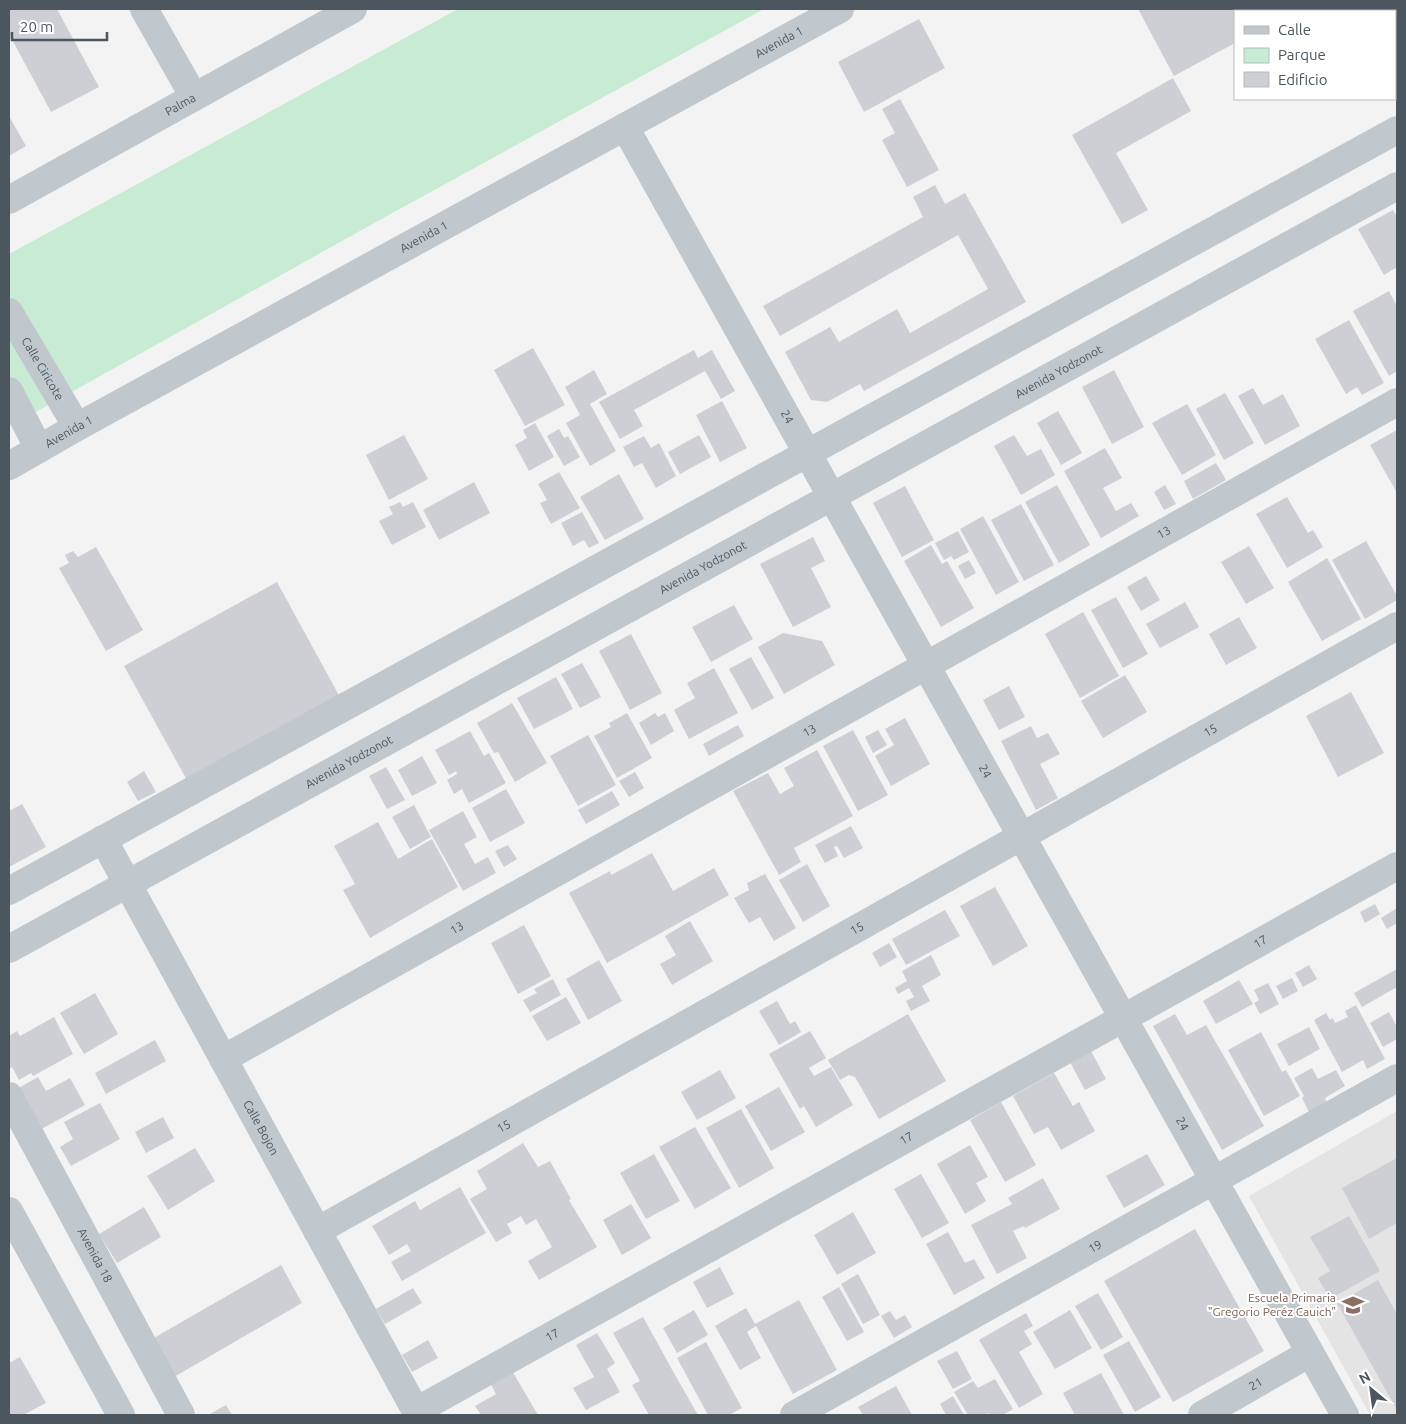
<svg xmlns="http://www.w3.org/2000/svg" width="1406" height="1424" font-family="Ubuntu,sans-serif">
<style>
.education{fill:#e5e4e4}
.green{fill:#c7ecd3}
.building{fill:#cdcfd4}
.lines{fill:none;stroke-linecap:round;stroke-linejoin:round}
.minor{stroke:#c0c7cd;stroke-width:28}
.labels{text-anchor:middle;stroke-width:4;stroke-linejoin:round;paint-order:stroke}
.street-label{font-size:12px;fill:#4c565e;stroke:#fff}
.education-label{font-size:12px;fill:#785e54;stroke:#fff;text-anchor:end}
</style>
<rect width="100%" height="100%" fill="#f4f3f3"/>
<path class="education" d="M1397,1111V1415H1370L1249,1196Z"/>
<path class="green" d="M458,9H764L376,222L9,427V254Z"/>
<path class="building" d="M9,9H57L99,87L51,112L9,34Z
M1138,9H1240L1242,11H1235V43L1174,76Z
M1334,9H1391L1392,11H1335Z
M919,19L945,68L864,112L838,62Z
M1173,78L1191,111L1116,153L1148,210L1122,224L1072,135Z
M900,99L939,170L907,187L882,140L895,133L882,109Z
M9,116L26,146L9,156Z
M935,185L945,204L965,193L1026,302L864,391L860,384L827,402L811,400L785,352L830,327L839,342L897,309L910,333L988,289L958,235L780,336L763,306L923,217L913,197Z
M1393,210L1397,217V267L1384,275L1358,229Z
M1389,291L1397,306V371L1389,376L1353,311Z
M1349,320L1384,383L1362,395L1357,387L1346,394L1315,339Z
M533,348L565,405L525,426L494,370Z
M694,350L698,358L712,350L735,391L721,399L705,371L634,410L643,426L620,439L599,402Z
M594,370L607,394L590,404L616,451L590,466L566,423L580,415L565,387Z
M1114,370L1144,427L1112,444L1082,387Z
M1253,388L1263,405L1283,394L1300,426L1265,445L1238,396Z
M1225,393L1254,443L1224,460L1196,409Z
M722,401L747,448L720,462L696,415Z
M1187,404L1216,455L1182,475L1152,423Z
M1058,411L1082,453L1061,465L1037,423Z
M535,423L554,457L529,471L515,445L527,438L523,430Z
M559,429L564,438L568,436L580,457L564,466L547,436Z
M1397,430V493L1370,445Z
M404,435L428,479L389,500L366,455Z
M699,435L711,457L680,474L668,452Z
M1014,435L1027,456L1041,449L1055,475L1021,495L994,446Z
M644,436L651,448L659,443L676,476L656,488L642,463L634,467L623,447Z
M1105,448L1122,478L1103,488L1116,511L1131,503L1139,516L1101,538L1064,471Z
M1216,463L1226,480L1193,499L1184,481Z
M559,472L580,508L551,524L540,503L547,500L538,484Z
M619,474L644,519L605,540L580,497Z
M474,482L490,513L439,540L423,510Z
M1057,485L1090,545L1059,563L1025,502Z
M1165,485L1176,504L1164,510L1154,492Z
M905,486L934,540L902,557L873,503Z
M1287,497L1308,533L1313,530L1323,547L1287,568L1256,514Z
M400,502L403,507L413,502L426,527L392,545L379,521L393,514L389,507Z
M1021,504L1054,565L1024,581L991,520Z
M582,512L599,543L589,548L584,540L573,546L561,523Z
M983,516L1019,582L996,595L960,529Z
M958,531L969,552L954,560L951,556L944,560L935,543Z
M813,537L825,561L811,568L831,607L793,627L760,564Z
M1366,541L1397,596V600L1365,619L1332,560Z
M931,545L942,564L947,561L974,608L941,627L904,561Z
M1249,546L1274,588L1246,604L1221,562Z
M96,547L143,630L106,651L59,568L69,563L65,555L73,551L78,557Z
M1327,558L1361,619L1322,641L1288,582Z
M969,560L976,573L965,579L958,566Z
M1146,576L1160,600L1141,611L1127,587Z
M277,582L341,699L188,782L124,666Z
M1116,597L1148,654L1123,668L1091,610Z
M1185,602L1199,627L1160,648L1146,624Z
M734,605L753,639L711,662L692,627Z
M1083,612L1119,676L1080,698L1045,634Z
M1239,617L1257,648L1226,665L1209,634Z
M783,633L822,641L835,665L784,694L758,647Z
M631,634L662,693L630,710L599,651Z
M751,657L774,698L752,710L729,669Z
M582,663L601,697L580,708L561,674Z
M714,668L738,713L689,739L674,710L695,698L687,683Z
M1125,675L1147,712L1103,738L1081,701Z
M556,677L573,709L534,729L517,698Z
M1009,686L1025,717L999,730L983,700Z
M1351,692L1384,753L1338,777L1306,716Z
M512,703L547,763L515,782L498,752L494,753L477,723Z
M627,713L652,758L617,778L594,736L611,727L609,723Z
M655,713L658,717L665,713L674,731L651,745L639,723Z
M905,718L930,764L891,786L875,756L894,745L885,729Z
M738,725L744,736L709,756L703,744Z
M1031,726L1037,738L1048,733L1060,754L1040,764L1058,798L1036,810L1001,741Z
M853,730L888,795L858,811L823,746Z
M878,730L887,745L873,753L865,737Z
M470,731L484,756L489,753L506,783L469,803L462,789L454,794L447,780L457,774L456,771L449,775L435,750Z
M588,735L616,785L578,806L550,756Z
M817,750L853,816L794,848L801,862L779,875L733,791L768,773L780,794L794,786L784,768Z
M422,756L437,783L412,796L398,770Z
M386,767L405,800L387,809L369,776Z
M144,771L156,792L138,801L127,782Z
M635,772L644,788L629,797L619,781Z
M506,789L525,823L490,842L472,808Z
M612,791L620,805L586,824L578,810Z
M22,804L46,847L9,867V811Z
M414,805L431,837L410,849L392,817Z
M463,811L477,837L464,844L475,864L488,857L496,873L463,891L429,830Z
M378,822L398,859L432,839L458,887L370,938L343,890L355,884L334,846Z
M851,826L863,848L844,858L837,846L834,847L838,856L825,863L815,845Z
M508,845L517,859L504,867L495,851Z
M652,853L673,891L714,868L729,895L607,963L569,893L610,871L611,875Z
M807,864L830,906L803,922L779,880Z
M765,874L796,928L774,941L760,917L749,923L734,898L749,890L747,883Z
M995,887L1028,946L993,966L960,906Z
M1375,904L1380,914L1365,923L1360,912Z
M1397,908V923L1387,929L1381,918Z
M945,910L960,936L906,965L892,939Z
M690,921L713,961L672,985L660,964L676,955L665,936Z
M524,925L551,976L518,994L491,943Z
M889,943L897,957L880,967L872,953Z
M931,955L941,975L922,986L930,1001L911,1011L906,1001L914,997L909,988L898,994L895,988L907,981L902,971Z
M599,960L622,1001L588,1020L566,979Z
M1309,965L1317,979L1303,987L1295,973Z
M1397,969V987L1362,1007L1354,993Z
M1292,978L1298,991L1283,999L1276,986Z
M553,979L561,995L530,1012L523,1000L537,993L534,989Z
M1239,980L1253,1004L1216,1024L1203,1001Z
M1268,983L1279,1004L1260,1014L1254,1003L1259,1000L1254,990Z
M95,993L118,1034L84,1054L60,1013Z
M566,997L581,1023L547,1041L532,1016Z
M777,1001L790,1024L795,1021L801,1032L779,1045L759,1011Z
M1356,1005L1385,1059L1367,1069L1363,1060L1342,1072L1314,1020L1326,1013L1330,1020L1333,1018L1335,1023L1348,1017L1345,1011Z
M1389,1012L1397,1027V1039L1383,1047L1370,1023Z
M908,1014L946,1081L879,1119L855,1077L849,1075L840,1080L828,1060Z
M1175,1014L1187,1035L1206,1025L1264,1126L1222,1150L1153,1026Z
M54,1017L73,1054L33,1076L31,1073L19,1080L12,1067L9,1069V1036L17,1031L20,1036Z
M1309,1027L1320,1049L1289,1066L1277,1044Z
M810,1031L826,1058L809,1068L814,1076L831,1067L853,1105L816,1127L804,1106L800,1109L769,1054Z
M1261,1032L1282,1072L1286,1070L1300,1096L1264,1116L1228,1050Z
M155,1040L166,1061L106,1094L95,1073Z
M1091,1051L1106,1079L1085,1090L1070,1062Z
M1312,1068L1318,1079L1336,1070L1345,1086L1325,1098L1327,1102L1309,1112L1302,1098L1304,1096L1294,1078Z
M720,1070L736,1098L697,1120L681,1092Z
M1054,1073L1073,1106L1079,1102L1095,1131L1061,1150L1048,1127L1034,1134L1013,1096Z
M38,1077L46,1091L70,1078L85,1105L38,1131L15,1090Z
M779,1087L805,1132L771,1151L745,1106Z
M1001,1102L1036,1165L1005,1182L970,1120Z
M100,1103L120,1139L71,1166L60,1147L73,1139L64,1122Z
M741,1109L774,1168L739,1188L706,1128Z
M163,1117L174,1138L146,1153L135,1132Z
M695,1127L731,1188L695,1209L659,1147Z
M523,1143L538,1167L550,1161L571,1199L569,1200L597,1247L539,1280L528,1261L552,1247L536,1219L526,1225L521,1216L507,1224L512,1233L496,1242L470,1199L487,1189L477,1171Z
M970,1145L988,1177L976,1183L986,1201L965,1214L937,1164Z
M195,1148L215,1181L168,1210L147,1176Z
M654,1154L680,1201L646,1219L620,1173Z
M1147,1154L1165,1185L1124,1208L1106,1176Z
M1397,1158V1223L1369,1239L1342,1188Z
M921,1174L949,1223L922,1238L894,1189Z
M1043,1178L1060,1209L1025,1228L1024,1226L1013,1231L1027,1258L997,1274L971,1225L1012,1204L1008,1198Z
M460,1187L486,1233L402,1281L391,1262L411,1251L407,1244L389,1255L372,1226L415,1201L420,1210Z
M631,1204L651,1238L622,1255L603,1220Z
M144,1207L161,1237L117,1263L99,1234Z
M853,1212L876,1253L837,1275L814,1235Z
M1349,1216L1380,1271L1330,1299L1318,1278L1330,1271L1310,1237Z
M1195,1229L1264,1351L1173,1402L1104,1281Z
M948,1232L965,1263L974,1259L985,1278L954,1295L926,1244Z
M281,1265L302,1303L174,1377L152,1339Z
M720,1267L734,1294L707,1308L693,1282Z
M858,1274L880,1315L863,1324L841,1284Z
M1378,1280L1397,1314V1410L1337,1303Z
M839,1287L864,1332L847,1341L822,1297Z
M413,1288L422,1303L385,1324L376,1309Z
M1098,1293L1123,1337L1101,1350L1075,1306Z
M799,1300L837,1370L793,1394L756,1326L747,1332L761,1358L740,1370L715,1326L746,1308L755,1324Z
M694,1310L708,1335L677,1353L663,1328Z
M1070,1310L1092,1348L1055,1369L1033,1332Z
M890,1311L896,1320L905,1315L912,1327L894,1338L881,1316Z
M1026,1313L1033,1326L1024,1331L1032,1344L1019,1352L1043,1394L1019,1408L979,1340Z
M643,1317L679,1382L698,1415H649L632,1385L640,1381L613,1333Z
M597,1333L615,1363L607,1369L620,1392L586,1410L573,1388L594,1377L576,1345Z
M428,1340L438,1358L412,1372L402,1355Z
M1129,1341L1161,1397L1135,1412L1103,1355Z
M706,1342L742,1408L729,1415H708L677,1358Z
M957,1351L972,1379L953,1389L937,1361Z
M20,1357L46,1403L23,1415H9V1363Z
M511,1369L538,1415H481L475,1406L496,1394L489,1381Z
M1101,1373L1124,1415H1075L1063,1393Z
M995,1379L1013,1409L1003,1415H990L988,1413L984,1415H968L954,1392L973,1381L978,1388Z
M896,1386L912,1415H863L858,1407Z
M953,1396L964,1415H946L940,1404Z
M226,1405L232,1415H208Z"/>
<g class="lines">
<g class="minor">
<path d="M144,9L194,97"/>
<path id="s1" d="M625,127L1345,1415"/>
<path id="s2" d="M9,200L353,9"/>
<path id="s3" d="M9,312L77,427"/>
<path d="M9,391L39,449"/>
<path id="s4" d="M9,466L77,427L840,9"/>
<path id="s5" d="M103,839L418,1415"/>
<path d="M9,891L1397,130"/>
<path id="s6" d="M9,949L1397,186"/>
<path id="s7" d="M223,1059L1397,402"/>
<path id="s8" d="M9,1096L181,1415"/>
<path d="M9,1211L121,1415"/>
<path id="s9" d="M317,1231L1397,626"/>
<path id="s10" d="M416,1411L1397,866"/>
<path id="s11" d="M794,1415L1397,1078"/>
<path id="s12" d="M1202,1415L1310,1353"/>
</g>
</g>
<defs>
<g id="school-bare" transform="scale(1.725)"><path d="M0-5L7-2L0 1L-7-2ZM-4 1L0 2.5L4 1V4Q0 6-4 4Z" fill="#8d6e63" stroke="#fff" stroke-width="2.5" paint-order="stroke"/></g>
</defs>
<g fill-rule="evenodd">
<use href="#school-bare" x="1353" y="1305"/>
</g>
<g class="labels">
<g class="street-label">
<text dy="4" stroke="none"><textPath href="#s4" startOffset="879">Avenida 1</textPath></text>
<text dy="4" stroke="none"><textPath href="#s2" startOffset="196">Palma</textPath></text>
<text dy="4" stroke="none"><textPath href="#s4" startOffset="474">Avenida 1</textPath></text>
<text dy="4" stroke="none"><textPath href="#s3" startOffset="66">Calle Ciricote</textPath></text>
<text dy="4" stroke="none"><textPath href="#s6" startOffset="1198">Avenida Yodzonot</textPath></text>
<text dy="4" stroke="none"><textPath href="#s1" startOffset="332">24</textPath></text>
<text dy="4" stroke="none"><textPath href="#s4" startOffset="69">Avenida 1</textPath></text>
<text dy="4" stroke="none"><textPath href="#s7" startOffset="1078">13</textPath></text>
<text dy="4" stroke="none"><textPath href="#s6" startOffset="792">Avenida Yodzonot</textPath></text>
<text dy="4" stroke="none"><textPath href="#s7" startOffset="672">13</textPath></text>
<text dy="4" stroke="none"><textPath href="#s9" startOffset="1024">15</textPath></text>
<text dy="4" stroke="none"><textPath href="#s6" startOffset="388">Avenida Yodzonot</textPath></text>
<text dy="4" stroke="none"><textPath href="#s1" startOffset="738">24</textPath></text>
<text dy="4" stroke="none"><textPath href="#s7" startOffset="268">13</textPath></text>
<text dy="4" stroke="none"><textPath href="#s9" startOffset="619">15</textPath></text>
<text dy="4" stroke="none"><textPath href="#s10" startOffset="966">17</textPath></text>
<text dy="4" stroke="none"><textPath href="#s1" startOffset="1142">24</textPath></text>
<text dy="4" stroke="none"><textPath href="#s5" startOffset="329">Calle Bojon</textPath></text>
<text dy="4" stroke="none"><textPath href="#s9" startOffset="214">15</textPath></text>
<text dy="4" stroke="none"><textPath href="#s10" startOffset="561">17</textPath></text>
<text dy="4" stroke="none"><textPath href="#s11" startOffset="345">19</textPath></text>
<text dy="4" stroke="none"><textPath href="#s8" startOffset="181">Avenida 18</textPath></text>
<text dy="4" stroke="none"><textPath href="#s10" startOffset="156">17</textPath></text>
<text dy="4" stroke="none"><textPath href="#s12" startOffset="62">21</textPath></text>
</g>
<g class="education-label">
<text x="1336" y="1302">Escuela Primaria<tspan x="1336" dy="14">"Gregorio Peréz Cauich"</tspan></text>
</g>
</g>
<rect width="1406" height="1424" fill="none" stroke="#4c565e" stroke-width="20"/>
<rect x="1234" y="10" width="162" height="90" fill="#ffffff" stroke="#b7bbbf"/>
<rect x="1244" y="26" width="25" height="8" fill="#c0c7cd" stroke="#b7bbbf"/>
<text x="1278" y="35" font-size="15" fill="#4c565e">Calle</text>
<rect x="1244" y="48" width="25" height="15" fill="#c7ecd3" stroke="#b7bbbf"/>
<text x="1278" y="60" font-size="15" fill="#4c565e">Parque</text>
<rect x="1244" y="72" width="25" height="15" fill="#cdcfd4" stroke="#b7bbbf"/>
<text x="1278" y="85" font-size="15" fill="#4c565e">Edificio</text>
<g transform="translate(1371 1389) rotate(331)" stroke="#ffffff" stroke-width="4" paint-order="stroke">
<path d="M0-4L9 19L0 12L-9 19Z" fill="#4c565e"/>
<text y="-8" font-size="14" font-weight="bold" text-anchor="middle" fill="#4c565e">N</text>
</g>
<path d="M12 32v8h95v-8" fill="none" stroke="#4c565e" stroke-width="2.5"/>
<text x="20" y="32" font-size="15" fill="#4c565e" stroke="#ffffff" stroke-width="4" paint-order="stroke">20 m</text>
</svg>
